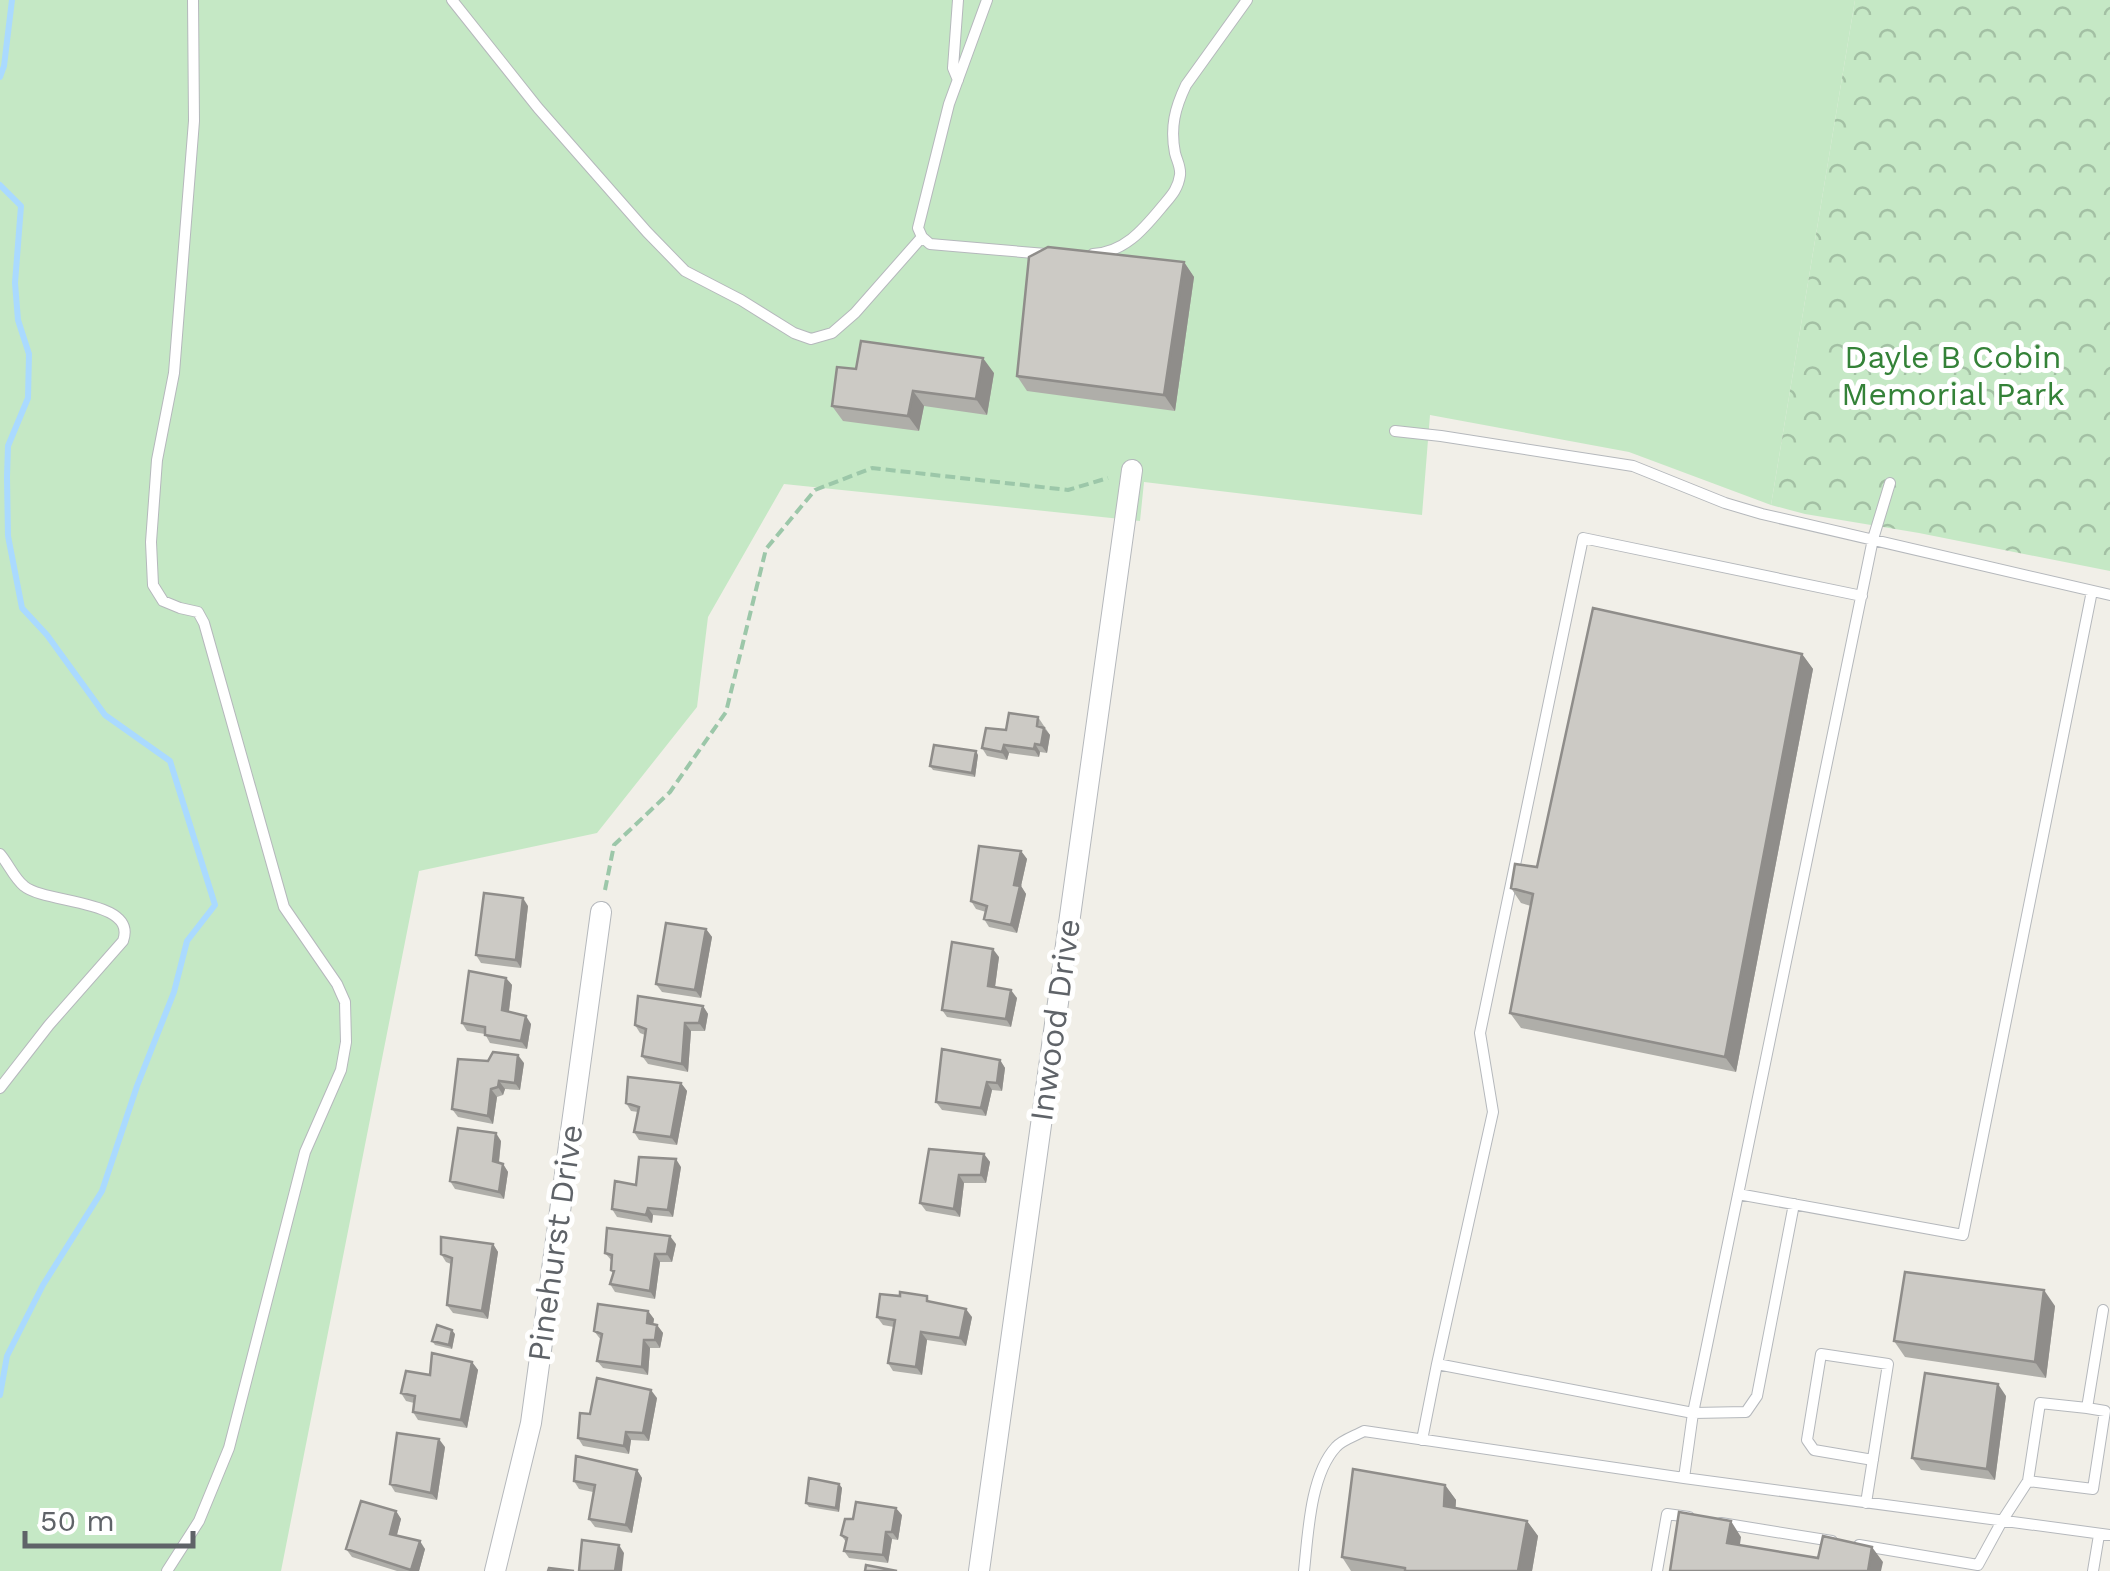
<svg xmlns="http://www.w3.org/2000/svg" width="2110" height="1571" font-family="'Work Sans',sans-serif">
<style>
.grass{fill:#c5e8c5}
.park{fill:url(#park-crowns)}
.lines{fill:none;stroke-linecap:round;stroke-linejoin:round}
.stream{stroke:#aadaff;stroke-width:6}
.lane-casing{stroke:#b5b8bc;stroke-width:12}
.street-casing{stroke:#b5b8bc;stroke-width:22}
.path{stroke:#9cc7a9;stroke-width:4;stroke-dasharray:10 5;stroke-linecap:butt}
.lane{stroke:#fff;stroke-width:10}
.street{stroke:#fff;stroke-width:20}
.wall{fill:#afaea9}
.shaded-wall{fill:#8f8d8a}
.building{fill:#cccac5;stroke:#8f8d8a;stroke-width:2.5}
.labels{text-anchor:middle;stroke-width:10;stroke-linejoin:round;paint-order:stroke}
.park-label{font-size:32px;fill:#348238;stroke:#fff}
.street-label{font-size:32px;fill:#5f6368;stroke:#fff}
</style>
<defs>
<pattern id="park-crowns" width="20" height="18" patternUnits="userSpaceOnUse" patternTransform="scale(2.5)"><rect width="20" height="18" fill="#c5e8c5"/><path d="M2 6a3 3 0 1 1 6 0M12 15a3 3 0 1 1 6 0" fill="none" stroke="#a3c0a4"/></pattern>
</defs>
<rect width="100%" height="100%" fill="#f1efe8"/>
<path class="grass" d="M0,0H1855L1771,505L1629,452L1430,415L1422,515L1144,482L1140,521L784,484L708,617L697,707L597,833L419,871L281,1571H0Z"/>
<path class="park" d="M1855,0H2110V571L1919,533L1805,514L1771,505Z"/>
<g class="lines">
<path class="stream" d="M0,77L4,66L12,0
M0,185L21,206L15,283L18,320L29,354L28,398L8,446L7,477L8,536L22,608L47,635L105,715L170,761L215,905L187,941L174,992L137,1086L102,1191L43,1285L7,1356L0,1395"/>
<g class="lane-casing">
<path id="lane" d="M452,0L538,108L647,232L685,271L741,300L794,333L811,339L832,333L855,313L922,237
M987,0L949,104L918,228L922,237L930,244L1046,254
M958,80L953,68L958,0
M1093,254C1124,252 1142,231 1161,208C1170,197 1178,190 1180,175C1181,167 1177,161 1175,153C1170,127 1175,108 1186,85L1247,0
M1395,431L1441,436L1633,466L1725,503L1762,514L2110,595
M0,854C8,863 14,878 24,886C45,904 138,899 123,941L49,1025L0,1088
M1738,1194L1963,1235L2092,591
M1794,1204L1757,1396L1746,1412L1693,1413L1437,1364L1493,1112L1480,1033L1583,538L1862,596
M1422,1440L1437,1364
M1684,1478L1693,1413L1873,539L1890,483
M2028,1481L2093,1489L2105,1411L2087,1408
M1866,1503L1888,1364L1821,1354L1807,1440L1814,1450L1873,1460
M1721,1523L1832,1541
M1859,1545L1978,1565L2002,1521L2028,1481L2040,1403L2087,1408L2103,1310
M167,1571L199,1521L229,1448L305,1152L341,1070L346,1042L345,1002L337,984L284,907L204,623L198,612L180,608L163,601L153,585L151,542L157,460L174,373L194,121L193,0
M1304,1571C1308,1535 1310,1475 1336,1447C1342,1440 1355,1436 1364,1431L1684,1478L2110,1535
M1657,1571L1667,1514L1689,1517
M2093,1571L2099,1535"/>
</g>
<g class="street-casing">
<path id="street" d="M495,1571L531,1423L601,912
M979,1571L1132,470"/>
</g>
<path class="path" d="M605,890L614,845L670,792L726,712L766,549L815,490L872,468L1068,490L1108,478"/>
<use href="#lane" class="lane"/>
<use href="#street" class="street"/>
</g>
<path class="wall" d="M1184,262L1194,277L1175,411L1027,391L1017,376Z
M856,369L994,373L987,415L924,406L919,431L843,421L832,406Z
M1802,654L1813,669L1736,1072L1521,1028L1510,1013L1531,906L1521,903L1511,888Z
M1038,717L1050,735L1047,753L1040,752L1039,757L1009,753L1007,760L987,756L982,748L1006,730Z
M978,755L975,777L933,770L930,766Z
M1021,851L1027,859L1021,886L1026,894L1017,933L989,927L984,919L986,912L976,909L971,901Z
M528,906L521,968L481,963L476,955Z
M706,929L712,937L701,998L662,992L656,984Z
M999,957L995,987L1017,998L1011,1027L947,1017L942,1010Z
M506,978L512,985L509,1011L531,1024L527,1049L490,1043L485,1034L467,1031L462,1023Z
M703,1006L708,1014L705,1031H691L688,1072L648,1064L642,1056L645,1035L640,1033L635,1025Z
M1000,1060L1005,1068L1002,1091L992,1090L986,1116L942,1110L936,1102Z
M524,1063L520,1090L505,1089L503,1095L497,1097L493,1124L458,1117L452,1109Z
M681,1083L687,1091L677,1145L639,1140L634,1132L638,1112L631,1111L626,1103Z
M501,1141L499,1163L503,1164L508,1172L504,1199L455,1189L450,1181Z
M984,1154L990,1162L986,1183H964L960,1217L926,1211L920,1203Z
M681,1167L673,1217L653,1215L652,1223L617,1217L612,1209L636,1185Z
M493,1244L498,1252L488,1319L453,1313L447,1305L451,1264L446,1262L441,1254Z
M676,1244L672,1262H660L655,1299L615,1292L610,1284L613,1274L611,1270L612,1261L605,1253Z
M931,1302L972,1317L966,1346L927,1340L922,1375L893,1371L888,1363L894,1327L883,1325L877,1317Z
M2055,1306L2046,1378L1905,1357L1894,1341Z
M648,1311L654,1319L653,1324L657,1325L663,1333L660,1348H650L648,1375L603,1368L597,1361L601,1340L594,1331Z
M455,1334L452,1349L435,1345L432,1341Z
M472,1362L478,1370L467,1428L418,1420L413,1412L414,1403L406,1401L401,1393L430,1375Z
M2006,1396L1995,1480L1921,1470L1912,1458Z
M657,1398L649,1441L631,1440L629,1454L583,1446L578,1438L590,1414Z
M445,1447L437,1500L395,1492L390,1484Z
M637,1470L642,1478L632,1533L595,1527L589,1519L593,1492L579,1489L574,1481Z
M839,1484L842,1488L839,1512L809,1507L806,1503Z
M1445,1485L1456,1500L1455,1508L1527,1521L1538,1536L1532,1571H1351L1342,1557Z
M396,1511L401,1519L397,1535L425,1549L419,1571H397L352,1557L346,1549Z
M902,1515L898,1540L892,1539L888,1563L849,1558L844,1551L846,1542L841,1535L853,1519Z"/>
<path class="shaded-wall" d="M1184,262L1194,277L1175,411L1164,395Z
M983,358L994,373L987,415L976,399Z
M913,391L924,406L919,431L908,416Z
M1802,654L1813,669L1736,1072L1725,1057Z
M1044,728L1050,735L1047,753L1041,745Z
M1035,744L1040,752L1039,757L1034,749Z
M1004,745L1009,753L1007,760L1002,752Z
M976,751L978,755L975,777L972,773Z
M1021,851L1027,859L1021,886L1026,894L1017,933L1011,925L1014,885Z
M523,898L528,906L521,968L516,960Z
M706,929L712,937L701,998L695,990Z
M993,949L999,957L994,994L988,986Z
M506,978L512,985L508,1018L502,1010Z
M1011,990L1017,998L1011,1027L1006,1019Z
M703,1006L708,1014L705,1031L699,1023Z
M526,1016L531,1024L527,1049L521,1041Z
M685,1023L691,1031L688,1072L682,1064Z
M518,1055L524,1063L520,1090L515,1083Z
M1000,1060L1005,1068L1002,1091L997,1083Z
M499,1081L505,1089L503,1095L498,1087Z
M987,1082L992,1090L986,1116L981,1108Z
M681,1083L687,1091L677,1145L671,1137Z
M491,1089L497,1097L493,1124L488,1116Z
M496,1133L501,1141L498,1169L493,1161Z
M984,1154L990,1162L986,1183L981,1175Z
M676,1159L681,1167L673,1217L668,1210Z
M503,1164L508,1172L504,1199L499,1192Z
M959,1175L964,1183L960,1217L954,1209Z
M648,1208L653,1215L652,1223L646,1215Z
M670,1236L676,1244L672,1262L667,1254Z
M493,1244L498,1252L488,1319L482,1311Z
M655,1254L660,1262L655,1299L650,1291Z
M2044,1290L2055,1306L2046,1378L2035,1362Z
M966,1309L972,1317L966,1346L960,1338Z
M648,1311L654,1319L652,1331L647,1323Z
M657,1325L663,1333L660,1348L655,1340Z
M452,1330L455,1334L452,1349L449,1345Z
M921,1332L927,1340L922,1375L916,1367Z
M644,1340L650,1348L648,1375L642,1367Z
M472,1362L478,1370L467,1428L461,1420Z
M1998,1384L2006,1396L1995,1480L1987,1469Z
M651,1390L657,1398L649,1441L643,1433Z
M626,1432L631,1440L629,1454L624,1446Z
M439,1439L445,1447L437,1500L431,1493Z
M637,1470L642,1478L632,1533L626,1525Z
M839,1484L842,1488L839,1512L836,1508Z
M1445,1485L1456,1500L1455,1521L1444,1506Z
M896,1508L902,1515L898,1540L892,1532Z
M396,1511L401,1519L395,1542L390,1534Z
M1527,1521L1538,1536L1532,1571H1518Z
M1731,1521L1741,1537L1738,1559L1727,1543Z
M886,1532L892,1539L888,1563L883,1555Z
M420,1541L425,1549L419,1571H412L411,1570Z
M619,1545L624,1553L622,1571H615Z
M1872,1547L1883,1562L1881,1571H1868Z"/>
<path class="building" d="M1048,247L1184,262L1164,395L1017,376L1029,257Z
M861,341L983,358L976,399L913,391L908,416L832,406L837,367L856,369Z
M1593,608L1802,654L1725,1057L1510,1013L1533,894L1511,888L1515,864L1537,867Z
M1009,713L1038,717L1037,726L1044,728L1041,745L1035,744L1034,749L1004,745L1002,752L982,748L986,728L1006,730Z
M934,745L976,751L972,773L930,766Z
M979,846L1021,851L1014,885L1020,886L1011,925L984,919L987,906L971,901Z
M484,893L523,898L516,960L476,955Z
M666,923L706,929L695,990L656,984Z
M952,942L993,949L988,986L1011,990L1006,1019L942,1010Z
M469,971L506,978L502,1010L526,1016L521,1041L485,1035V1027L462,1023Z
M638,996L703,1006L699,1023H685L682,1064L642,1056L646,1029L635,1025Z
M942,1049L1000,1060L997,1083L987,1082L981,1108L936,1102Z
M493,1052L518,1055L515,1083L499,1081L498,1087L491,1089L488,1116L452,1109L458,1059L488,1061Z
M628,1077L681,1083L671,1137L634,1132L639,1107L626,1103Z
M458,1128L496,1133L493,1161L503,1164L499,1192L450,1181Z
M929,1149L984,1154L981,1175H959L954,1209L920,1203Z
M639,1157L676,1159L668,1210L648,1208L646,1215L612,1209L615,1181L636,1185Z
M607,1228L670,1236L667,1254H655L650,1291L610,1284L614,1271L611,1270L612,1255L605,1253Z
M441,1237L493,1244L482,1311L447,1305L452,1258L441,1254Z
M1905,1272L2044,1290L2035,1362L1894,1341Z
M900,1292L927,1296V1301L966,1309L960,1338L921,1332L916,1367L888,1363L895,1320L877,1317L880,1294L900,1296Z
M598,1304L648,1311L647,1323L657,1325L655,1340H644L642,1367L597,1361L602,1334L594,1331Z
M437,1325L452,1330L449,1345L432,1341Z
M432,1353L472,1362L461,1420L413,1412L415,1396L401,1393L406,1371L430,1375Z
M1925,1373L1998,1384L1987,1469L1912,1458Z
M597,1378L651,1390L643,1433L626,1432L624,1446L578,1438L580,1413L590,1414Z
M397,1433L439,1439L431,1493L390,1484Z
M576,1456L637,1470L626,1525L589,1519L595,1485L574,1481Z
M1353,1469L1445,1485L1444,1506L1527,1521L1518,1571H1405V1568L1342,1557Z
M809,1478L839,1484L836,1508L806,1503Z
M361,1501L396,1511L390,1534L420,1541L411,1570L346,1549Z
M856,1502L896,1508L892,1532H886L883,1555L844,1551L847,1538L841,1535L845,1519H853Z
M1679,1512L1731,1521L1727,1543L1818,1558L1823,1536L1872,1547L1868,1571H1670Z
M582,1540L619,1545L615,1571H579Z
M866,1565L897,1571H865Z
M549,1568L574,1571H548Z"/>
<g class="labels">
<g class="park-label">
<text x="1953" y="368">Dayle B Cobin<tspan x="1953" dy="37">Memorial Park</tspan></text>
</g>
<g class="street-label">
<text transform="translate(1055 1020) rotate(-82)" y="11">Inwood Drive</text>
<text transform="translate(555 1243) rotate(-82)" y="11">Pinehurst Drive</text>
</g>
</g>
<path d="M25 1531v15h168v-15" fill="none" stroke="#5f6368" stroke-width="5"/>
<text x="40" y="1531" font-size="30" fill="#5f6368" stroke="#ffffff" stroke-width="8" paint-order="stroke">50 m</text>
</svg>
